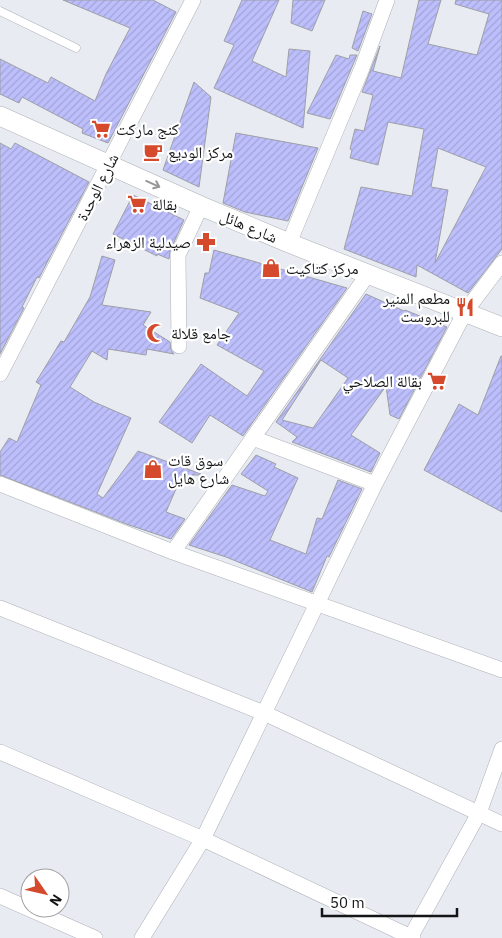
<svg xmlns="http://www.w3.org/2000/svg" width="502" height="938" font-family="'IBM Plex Sans','Noto Naskh Arabic',sans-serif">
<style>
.building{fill:url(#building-hatch);stroke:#9e9fa5;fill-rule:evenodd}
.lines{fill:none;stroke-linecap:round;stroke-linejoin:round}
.service-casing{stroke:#adb0b7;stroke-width:9}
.minor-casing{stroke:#adb0b7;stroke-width:16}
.tertiary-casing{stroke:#adb0b7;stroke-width:20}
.service{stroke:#fff;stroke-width:8}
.minor{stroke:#fff;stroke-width:15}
.tertiary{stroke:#fff;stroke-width:19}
.oneway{stroke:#959697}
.labels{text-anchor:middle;stroke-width:4.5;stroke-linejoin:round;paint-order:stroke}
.poi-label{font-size:16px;fill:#141517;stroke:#fff;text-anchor:start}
.street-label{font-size:16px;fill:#141517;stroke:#fff}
</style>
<defs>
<pattern id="building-hatch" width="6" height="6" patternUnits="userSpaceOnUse" patternTransform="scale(1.25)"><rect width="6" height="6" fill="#bdbffc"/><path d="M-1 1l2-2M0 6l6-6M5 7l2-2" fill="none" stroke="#a2a3d7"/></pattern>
</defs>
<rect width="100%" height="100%" fill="#e8ebf2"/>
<path class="building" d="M63,0H153L176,12L108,143L82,133L83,129L22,97L19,103L0,94V59L48,83L51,77L95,101L106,74L130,28Z
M242,0H279L252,61L286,77L289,49L310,51L303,128L214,88L234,45L224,41Z
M293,0H325L312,31L291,23Z
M419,0H441L428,44L477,55L489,14L455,4L456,0H502V249L468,293L417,265L416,277L344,249L361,187L412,196L424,129L388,122L378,165L350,158L352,150L350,149L355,129L364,131L373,95L362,92L380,46L373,71L401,78ZM438,148L486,167L435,263L448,190L431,187Z
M363,11L372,14L358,51L352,48Z
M336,55L349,59L350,55H357L330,119L307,113Z
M194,82L211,97L199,187L163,170Z
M236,133L318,148L288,221L245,212L223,203Z
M0,143L11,149L15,143L89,182L39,278L37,277L22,307L24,308L0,354Z
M133,195L184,220L170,251L169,259L157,254V256L113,234Z
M214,250L347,288L243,436L210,415L192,443L159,422L201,364L247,396L264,371L217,345L239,313L200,298L205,273H209Z
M102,256L115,260L102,305L151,312L143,325L170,342L171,350L174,354L147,349L146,355L108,349L107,360L92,351L70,387L94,402L131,418L97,494L103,498L138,451L201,474V475H192L189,485L179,482L166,512L185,519L171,539L129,525L0,475V452L9,438L17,442L41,385L36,382L61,341L64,342L90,297Z
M366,294L404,311L405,310L447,327L399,419L390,415L386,386L351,435L380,453L371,472L292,442L297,437L276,422ZM321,360L348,378L313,428L282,420Z
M501,356H502V512L424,470L459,404L478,415Z
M256,455L276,464L274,467L298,478L270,540L306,554L317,518L322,519L338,480L362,489L329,557L327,556L312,592L226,557L189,545L232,485L265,496L268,491L241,474Z"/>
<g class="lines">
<g class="service-casing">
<path id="service" d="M0,11L76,48"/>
</g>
<g class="minor-casing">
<path id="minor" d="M289,243L362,68L387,0
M179,346L178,255L201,206
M0,374L193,0
M253,438L375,484
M0,484L173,552L502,670
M173,552L368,274
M0,608L264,713L502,824
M0,752L203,839L413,938
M0,896L95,938
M142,938L203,839L375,484L465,312L502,263
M410,938L479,813L502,749"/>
</g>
<g class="tertiary-casing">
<path id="tertiary" d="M0,116L201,206L289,243L502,327"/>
</g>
<use href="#service" class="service"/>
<use href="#minor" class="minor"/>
<use href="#tertiary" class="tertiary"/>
</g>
<defs><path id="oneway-shaft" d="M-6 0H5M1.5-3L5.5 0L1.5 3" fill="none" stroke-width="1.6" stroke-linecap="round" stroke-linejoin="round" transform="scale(1.25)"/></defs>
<use class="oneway" href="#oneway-shaft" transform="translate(153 184) rotate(24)"/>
<defs>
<g id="supermarket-bare" transform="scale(1.5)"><path d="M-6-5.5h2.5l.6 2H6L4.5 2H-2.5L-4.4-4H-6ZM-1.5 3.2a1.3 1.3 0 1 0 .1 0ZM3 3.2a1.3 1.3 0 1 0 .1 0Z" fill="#d54a2d" stroke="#fff" stroke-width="2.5" paint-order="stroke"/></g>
<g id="cafe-bare" transform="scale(1.5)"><path d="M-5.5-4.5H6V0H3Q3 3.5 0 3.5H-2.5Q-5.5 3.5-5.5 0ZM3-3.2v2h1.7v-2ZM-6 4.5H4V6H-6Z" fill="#d54a2d" stroke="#fff" stroke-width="2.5" paint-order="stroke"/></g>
<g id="pharmacy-bare" transform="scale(1.5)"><path d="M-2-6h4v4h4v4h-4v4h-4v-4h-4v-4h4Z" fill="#d54a2d" stroke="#fff" stroke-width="2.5" paint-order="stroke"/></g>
<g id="shop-bare" transform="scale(1.5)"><path d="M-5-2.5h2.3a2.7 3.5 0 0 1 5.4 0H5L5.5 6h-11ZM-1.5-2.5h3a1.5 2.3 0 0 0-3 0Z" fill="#d54a2d" stroke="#fff" stroke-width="2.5" paint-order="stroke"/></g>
<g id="restaurant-bare" transform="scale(1.5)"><path d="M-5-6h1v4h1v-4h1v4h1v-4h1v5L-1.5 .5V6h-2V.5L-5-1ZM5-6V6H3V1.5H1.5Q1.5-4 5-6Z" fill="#d54a2d" stroke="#fff" stroke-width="2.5" paint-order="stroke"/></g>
<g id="mosque-bare" transform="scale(1.5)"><path d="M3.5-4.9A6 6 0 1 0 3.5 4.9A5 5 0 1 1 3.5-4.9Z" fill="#d54a2d" stroke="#fff" stroke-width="2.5" paint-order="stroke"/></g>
</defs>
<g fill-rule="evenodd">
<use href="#supermarket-bare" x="101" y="129"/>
<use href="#cafe-bare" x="153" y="152"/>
<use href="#supermarket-bare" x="137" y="204"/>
<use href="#pharmacy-bare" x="206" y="242"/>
<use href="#shop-bare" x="271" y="268"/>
<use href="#restaurant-bare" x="465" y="307"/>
<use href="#mosque-bare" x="156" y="333"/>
<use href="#supermarket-bare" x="437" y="381"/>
<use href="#shop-bare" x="153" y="469"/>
</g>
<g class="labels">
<g class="poi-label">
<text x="116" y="135">كنج ماركت</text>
<text x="168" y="158">مركز الوديع</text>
<text x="152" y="210">بقالة</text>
<text x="191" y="248" text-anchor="end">صيدلية الزهراء</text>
<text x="286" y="274">مركز كتاكيت</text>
<text x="450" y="304" text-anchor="end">مطعم المنير<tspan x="450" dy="18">للبروست</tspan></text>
<text x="171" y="339">جامع قلالة</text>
<text x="422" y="387" text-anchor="end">بقالة الصلاحي</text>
<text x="168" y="466">سوق قات<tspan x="168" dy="18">شارع هايل</tspan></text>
</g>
<g class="street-label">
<text transform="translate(97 187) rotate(-63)" y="6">شارع الوحدة</text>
<text transform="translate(249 226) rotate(23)" y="6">شارع هائل</text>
</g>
</g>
<g transform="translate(45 893) rotate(124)"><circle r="24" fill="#ffffff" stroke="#a1a1a2"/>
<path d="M0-4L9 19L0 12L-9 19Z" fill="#d54a2d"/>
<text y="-8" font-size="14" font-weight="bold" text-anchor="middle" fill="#141517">N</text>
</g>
<path d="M322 908v8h135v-8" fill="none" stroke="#141517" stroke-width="2.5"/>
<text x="330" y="908" font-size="15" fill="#141517" stroke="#ffffff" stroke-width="4" paint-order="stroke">50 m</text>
</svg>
